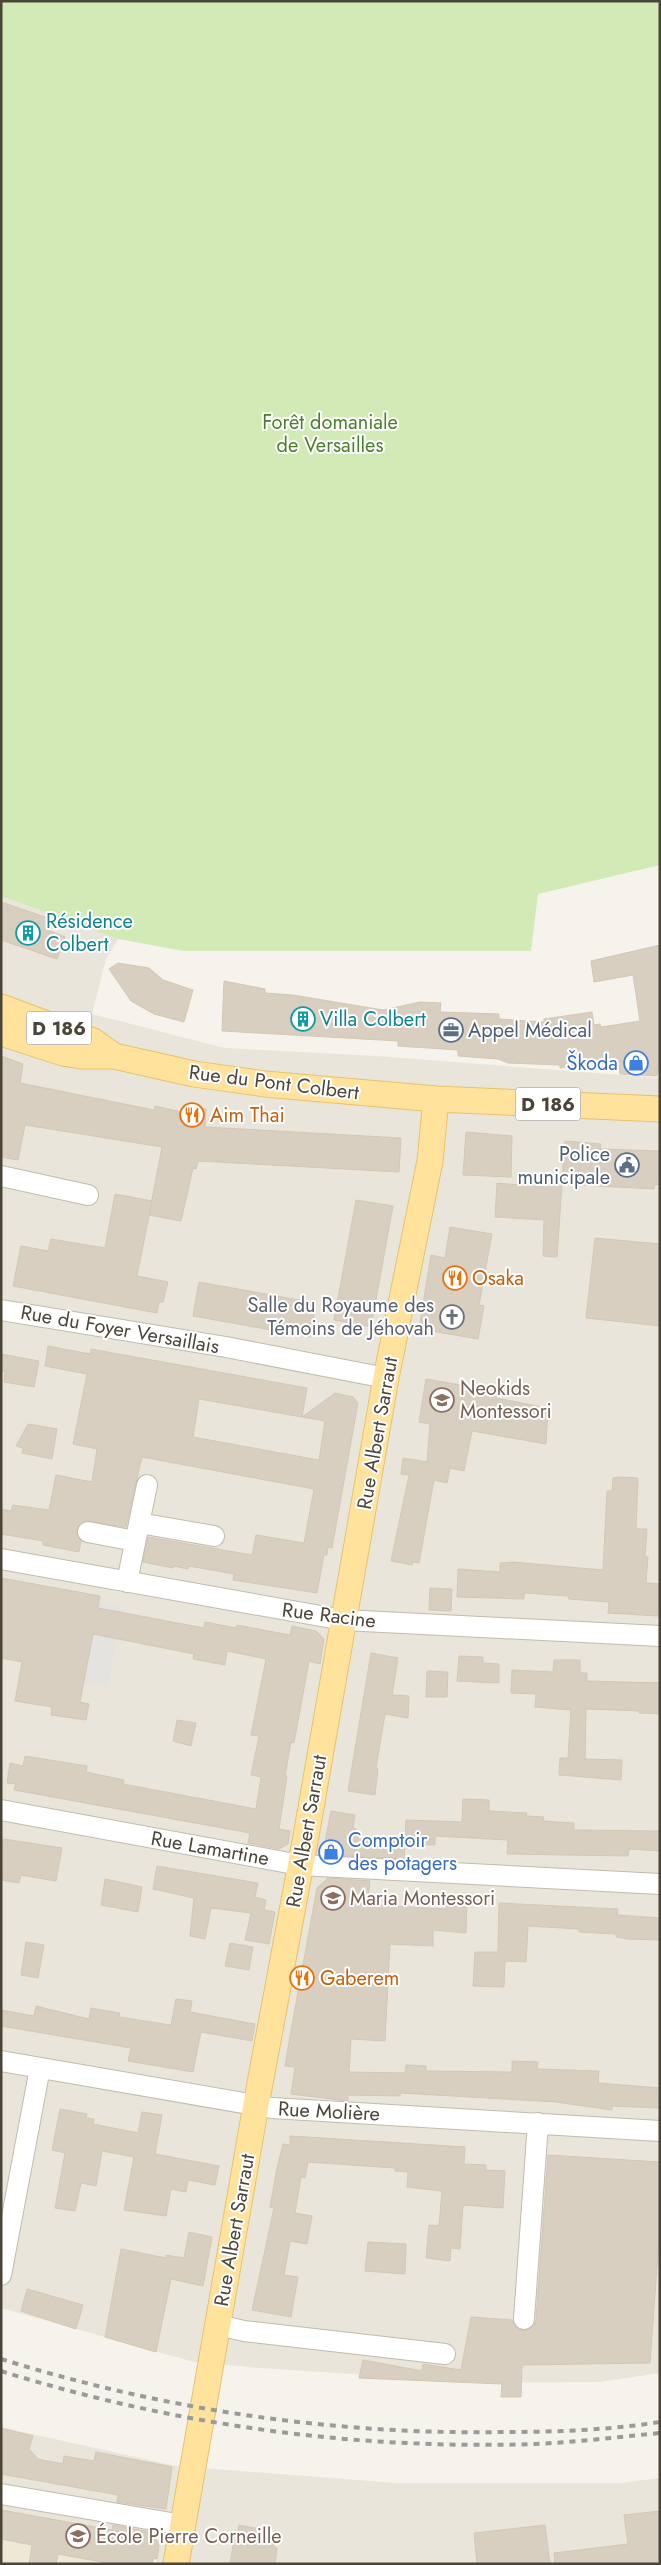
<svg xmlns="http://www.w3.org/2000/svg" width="661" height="2565" font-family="Jost,sans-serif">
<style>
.residential{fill:#eae5da}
.education{fill:#efe8d6}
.green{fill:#d2eab5}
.parking{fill:#e5e3e0}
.building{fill:#d8cfc1;stroke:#d3c7b4}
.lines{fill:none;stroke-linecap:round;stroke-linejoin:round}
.minor-casing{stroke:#c2bbae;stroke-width:22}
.major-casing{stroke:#e6c16a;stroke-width:27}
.minor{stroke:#fff;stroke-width:20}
.major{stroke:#ffe39c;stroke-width:25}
.rail{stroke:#9a9a9a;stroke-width:4;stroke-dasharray:6 6;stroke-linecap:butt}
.labels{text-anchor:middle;stroke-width:4;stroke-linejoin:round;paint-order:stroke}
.shield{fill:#fff;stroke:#817c74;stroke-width:1}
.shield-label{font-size:19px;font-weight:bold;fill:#4b4439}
.park-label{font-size:20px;fill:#4a7f2a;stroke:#fff}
.culture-label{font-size:20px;fill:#0d838f;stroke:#fff;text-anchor:start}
.service-label{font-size:20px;fill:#4e5e75;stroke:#fff;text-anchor:start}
.shop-label{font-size:20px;fill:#366cbe;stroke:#fff;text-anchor:end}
.street-label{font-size:20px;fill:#4b4439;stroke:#fff}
.food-label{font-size:20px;fill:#c56008;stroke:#fff;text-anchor:start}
.worship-label{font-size:20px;fill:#5b616d;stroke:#fff;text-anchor:end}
.education-label{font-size:20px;fill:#785e54;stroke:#fff;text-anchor:start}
</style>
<rect width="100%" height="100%" fill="#f6f3ec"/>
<path class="residential" d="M1,896L118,939L106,959L92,1014L225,1048L377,1056L660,1078V2373L600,2382L492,2383L259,2368L194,2362L1,2308Z
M1,2427L176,2466L396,2483H621L660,2478V2564H156L159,2544L152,2533H124L1,2510Z"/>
<path class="education" d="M1,2510L124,2533L125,2528L152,2533L159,2539L154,2564H1Z"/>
<path class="green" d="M1,1H660V865L538,894L531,951H184L118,939L1,896Z"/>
<path class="parking" d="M99,1602L123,1605L108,1687L83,1683Z"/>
<path class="building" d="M1,902L48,918L45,929L65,937L57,959L1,940Z
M660,945V1061L657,1076L620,1074L618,1063L606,1065L605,1061L560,1068V1065L508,1063L498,1059L458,1056V1050L398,1046V1041L222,1031L224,981L265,989V993L293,995L383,1010L420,1002L441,1003L440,1012L499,1014V1019L544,1022V1019L592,1012L594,1025L600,1024L601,1027L640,1021L633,975L594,982L591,961Z
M118,963L149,968L163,980L193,990L184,1022L154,1014L131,1001L109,969Z
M1,1056L23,1064L20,1083L154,1110L155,1106L182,1112L184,1105L206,1109L205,1127L401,1138L399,1172L198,1161L196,1169L193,1168L181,1221L149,1215L162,1147L25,1125L18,1160L1,1157Z
M466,1132L512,1136L511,1177L463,1175Z
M565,1141L601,1144L600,1149L660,1151V1185L655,1184L654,1189L562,1184L557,1257L543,1256L544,1220L495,1217L497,1183L546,1187V1181L562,1182Z
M115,1194L152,1201L137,1276L168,1282L163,1302H159L157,1313L13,1286L21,1246L48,1251L51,1239L105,1248Z
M356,1200L393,1206L371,1327L334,1320Z
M450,1227L492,1234L479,1305L484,1306L478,1339L419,1329L431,1255L445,1258Z
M595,1238L660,1244V1326L586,1318Z
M199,1282L316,1303L310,1337L193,1316Z
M48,1346L90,1354L91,1349L307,1388L302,1417L199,1399L193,1437L319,1460L325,1421L302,1417L335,1393L353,1397L358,1403L332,1548L328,1547L327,1555H324L317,1593L233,1580L234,1574L189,1566L188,1569L174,1566L173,1568L143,1562L148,1537L252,1555L256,1535L304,1543L314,1489L142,1457L126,1527L84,1521L76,1530L81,1541L79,1552L43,1545V1541L1,1534V1509L11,1511L13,1505L49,1510L56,1475L92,1482L97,1449L73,1444L87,1374L45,1366Z
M1,1354L39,1361L34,1387L4,1382L5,1372L1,1371Z
M426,1379L466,1386L465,1389L497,1395L496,1398L548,1408L546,1444L472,1431L464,1471L450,1468L447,1483L434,1480L419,1563L413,1562L412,1565L391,1561L409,1475L401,1474L403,1458L427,1462L430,1424L419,1422Z
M28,1424L57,1429L52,1459L22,1453L23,1448L16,1446Z
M619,1477L638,1478L636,1529H647L645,1557H648L646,1583L659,1584L658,1616L608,1613L609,1602L569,1599L568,1596L524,1593V1599L457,1597L458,1569L500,1572V1563L513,1562L603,1570L607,1491H612L613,1478Z
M1,1578L100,1596L98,1608L204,1628L205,1622L236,1628L237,1625L290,1635L292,1626L316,1631L324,1639L320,1664L309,1661L294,1743L291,1742L285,1776H287L279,1829L290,1831L288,1844L279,1849L248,1843L250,1833L14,1790L16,1784L7,1783L10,1763L23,1766L25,1756L87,1766L86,1772L124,1780L123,1784L256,1809L261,1777L251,1775L259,1736L251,1735L266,1659L227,1651L225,1665L193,1659L194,1654L93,1634L80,1702L89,1704L86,1720L51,1715L52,1707L15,1701L22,1662L1,1658Z
M430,1588L452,1589L451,1611L429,1610Z
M371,1653L398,1658L392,1695L409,1696L408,1718L385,1714L376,1768L378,1769L375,1795L348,1791Z
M459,1656L483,1657V1663L499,1664V1683L457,1681Z
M554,1660H580V1673H587V1681L660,1683V1714L639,1713L640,1711L586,1709L585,1759L622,1760L621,1780L559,1775L560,1758H568L571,1710L535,1707L536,1694L511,1693L512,1670L553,1672Z
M427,1671L448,1672L447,1697H426Z
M177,1720L196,1723L191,1746L173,1741Z
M463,1799L489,1800V1811L527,1813L526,1816L544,1817L543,1821L574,1823V1830L660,1831V1851L629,1849L628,1856L507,1854L508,1840L435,1836V1845L405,1844L404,1859L331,1855L324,1847L331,1811L355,1815L353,1828L356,1829L355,1837L405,1839L406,1820L462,1822Z
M4,1839L62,1848L56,1881L21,1875L19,1883L1,1880V1841Z
M157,1866L258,1883L255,1897L266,1900L264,1910L275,1912L269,1944L245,1940L251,1913L211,1908L205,1939L190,1936L194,1898L153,1889Z
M328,1878L370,1881L368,1898L378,1899V1905L446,1909L447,1900L467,1901L466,1933L433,1930V1946L390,1944L385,2041L351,2039L349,2072L405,2073L406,2065L426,2066V2071L512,2072V2061L538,2062L537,2069L599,2071L598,2083L660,2088V2108L612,2106V2110L556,2102L400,2093V2096L348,2095V2101L291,2094L295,2067L285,2066L290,2036L317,1888Z
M105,1879L142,1887L138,1912L101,1905Z
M499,1903L618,1909L617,1915L660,1918V1940L628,1939L616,1937V1934L579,1932V1929L528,1926L526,1962L505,1961L504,1987L473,1986L475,1952H498Z
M26,1942L44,1945L38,1978L21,1975Z
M230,1943L253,1947L249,1970L225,1966Z
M176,1999L192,2001L190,2012L255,2024L252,2041L201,2032L193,2072L128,2061L131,2048L1,2026V2010L34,2016L36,2006L89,2019L91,2008L120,2013L119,2017L171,2025Z
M60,2109L87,2114L86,2118L94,2119L93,2124L138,2133L142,2112L162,2115L155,2154L219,2166L215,2185L188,2180L186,2192L171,2189L166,2216L124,2210L134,2157L102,2151L96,2186L81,2183L75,2211L55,2208L65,2153L52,2150Z
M290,2136L465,2147L464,2164L486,2165V2170L505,2171L503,2208L463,2205L460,2249L451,2248L450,2261L426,2258L429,2225L439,2226L442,2191L407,2187L408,2172L395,2171V2168L308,2162L305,2178L301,2177L295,2213L312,2216L307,2244L290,2241L284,2275L298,2277L291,2317L252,2310L274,2208L270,2207L277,2168L283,2144L290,2145Z
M548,2155L660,2162V2225L650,2363L522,2365L521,2397H501L502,2384L359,2378L363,2360L422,2371L423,2364L461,2370L471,2317L512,2320L517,2329L523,2331L534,2326L536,2320Z
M189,2232L212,2237L203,2286L171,2279L156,2352L105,2337L121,2249L166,2258V2255L184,2258Z
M368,2242L406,2244L405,2274L365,2271Z
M27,2289L83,2305L76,2329L21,2311Z
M1,2428L33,2436L29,2449L38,2459L63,2464L64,2456L94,2461L96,2452L172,2467L166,2509L117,2502L118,2495L1,2474Z
M1,2510L112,2530L113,2525L151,2532L159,2544L157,2559L153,2558L152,2564H101L102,2562L58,2554L56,2564H29L32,2545L1,2539Z
M660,2511V2564H555L554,2553L628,2544L624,2515Z
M239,2525L260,2529L258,2538L275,2541L274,2547L277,2548L275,2564H230L235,2533H238Z
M545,2525L550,2564H477L474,2533Z"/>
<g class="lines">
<g class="minor-casing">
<path id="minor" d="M1,1176L88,1195
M1,1310L226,1347L386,1378
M139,1523L214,1536
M88,1532L135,1541
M1,1559L343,1620L660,1636
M127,1582L147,1485
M1,1810L300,1865L660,1884
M1,2061L272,2108L660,2131
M1,2275L40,2068
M524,2319L538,2123
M218,2325L244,2331L445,2354
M1,2494L183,2525"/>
</g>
<g class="major-casing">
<path id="major" d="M1,1007L93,1041L114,1056
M1,1033L63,1053L81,1056H114L194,1074L265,1084L436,1099L660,1109
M176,2564L256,2105L306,1836L386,1378L430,1161L436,1099"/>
</g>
<use href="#minor" class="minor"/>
<use href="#major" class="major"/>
<path class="rail" d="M1,2359C165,2410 334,2435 505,2432C556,2432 609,2430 660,2422
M1,2371C173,2425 355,2450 535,2444C577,2442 618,2437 660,2433"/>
</g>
<defs>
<g id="building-ring" transform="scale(1.25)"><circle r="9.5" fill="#fff" stroke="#0f9aa8" stroke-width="1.5"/><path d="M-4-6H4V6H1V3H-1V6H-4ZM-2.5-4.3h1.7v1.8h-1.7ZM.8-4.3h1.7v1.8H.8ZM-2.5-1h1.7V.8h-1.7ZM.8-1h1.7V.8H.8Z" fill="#0f9aa8"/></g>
<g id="office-ring" transform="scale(1.25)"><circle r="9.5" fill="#fff" stroke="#5c6f8a" stroke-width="1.5"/><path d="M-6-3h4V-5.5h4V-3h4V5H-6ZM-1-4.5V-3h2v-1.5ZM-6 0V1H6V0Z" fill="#5c6f8a"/></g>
<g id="shop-ring" transform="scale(1.25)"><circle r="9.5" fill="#fff" stroke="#3f7fe0" stroke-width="1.5"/><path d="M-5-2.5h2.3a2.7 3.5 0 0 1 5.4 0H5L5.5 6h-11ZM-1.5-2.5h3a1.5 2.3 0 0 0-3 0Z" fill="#3f7fe0"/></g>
<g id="restaurant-ring" transform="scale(1.25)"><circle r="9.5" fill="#fff" stroke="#e8710a" stroke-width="1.5"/><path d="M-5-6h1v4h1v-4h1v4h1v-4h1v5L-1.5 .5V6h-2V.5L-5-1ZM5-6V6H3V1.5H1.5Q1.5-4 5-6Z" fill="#e8710a"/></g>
<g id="civic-ring" transform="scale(1.25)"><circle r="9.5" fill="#fff" stroke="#5c6f8a" stroke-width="1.5"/><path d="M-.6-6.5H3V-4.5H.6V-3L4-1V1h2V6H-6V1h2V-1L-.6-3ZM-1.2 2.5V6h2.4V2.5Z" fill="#5c6f8a"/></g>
<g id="church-ring" transform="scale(1.25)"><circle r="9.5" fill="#fff" stroke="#6b7280" stroke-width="1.5"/><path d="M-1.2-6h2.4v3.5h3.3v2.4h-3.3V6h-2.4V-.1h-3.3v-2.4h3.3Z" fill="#6b7280"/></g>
<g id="school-ring" transform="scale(1.25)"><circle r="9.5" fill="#fff" stroke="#8d6e63" stroke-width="1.5"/><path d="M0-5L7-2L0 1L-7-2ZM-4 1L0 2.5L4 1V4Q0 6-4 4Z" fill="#8d6e63"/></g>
</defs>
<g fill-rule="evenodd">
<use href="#building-ring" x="28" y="933"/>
<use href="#building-ring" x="303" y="1019"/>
<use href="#office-ring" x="451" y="1030"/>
<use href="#shop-ring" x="636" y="1063"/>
<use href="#restaurant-ring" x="192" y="1115"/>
<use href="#civic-ring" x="627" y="1165"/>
<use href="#restaurant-ring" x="455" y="1278"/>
<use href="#church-ring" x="452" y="1317"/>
<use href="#school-ring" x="442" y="1400"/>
<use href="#shop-ring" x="331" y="1852"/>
<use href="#school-ring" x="333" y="1898"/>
<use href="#restaurant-ring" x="302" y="1978"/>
<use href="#school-ring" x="78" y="2536"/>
</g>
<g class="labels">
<g class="shield">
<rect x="26.5" y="1011.5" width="65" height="33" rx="4"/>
<rect x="515.5" y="1087.5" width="65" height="33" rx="4"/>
</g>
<g class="shield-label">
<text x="59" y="1035">D 186</text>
<text x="548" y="1111">D 186</text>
</g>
<g class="park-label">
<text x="330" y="429">Forêt domaniale<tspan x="330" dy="23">de Versailles</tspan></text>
</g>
<g class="culture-label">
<text x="46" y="928">Résidence<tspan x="46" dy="23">Colbert</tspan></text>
<text x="320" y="1026">Villa Colbert</text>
</g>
<g class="service-label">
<text x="468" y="1037">Appel Médical</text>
<text x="610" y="1161" text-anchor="end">Police<tspan x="610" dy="23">municipale</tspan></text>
</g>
<g class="shop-label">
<text x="618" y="1070">Škoda</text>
<text x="348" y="1847" text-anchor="start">Comptoir<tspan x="348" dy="23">des potagers</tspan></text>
</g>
<g class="street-label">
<text transform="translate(274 1082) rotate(7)" y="7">Rue du Pont Colbert</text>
<text transform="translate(120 1329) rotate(10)" y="7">Rue du Foyer Versaillais</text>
<text transform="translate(377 1433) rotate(-80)" y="7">Rue Albert Sarraut</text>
<text transform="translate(329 1615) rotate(7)" y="7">Rue Racine</text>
<text transform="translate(306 1831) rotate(-80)" y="7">Rue Albert Sarraut</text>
<text transform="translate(210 1848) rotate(10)" y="7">Rue Lamartine</text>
<text transform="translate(329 2111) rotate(3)" y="7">Rue Molière</text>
<text transform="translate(234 2230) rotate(-80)" y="7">Rue Albert Sarraut</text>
</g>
<g class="food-label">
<text x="210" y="1122">Aim Thai</text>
<text x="472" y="1285">Osaka</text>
<text x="320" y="1985">Gaberem</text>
</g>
<g class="worship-label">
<text x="434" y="1312">Salle du Royaume des<tspan x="434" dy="23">Témoins de Jéhovah</tspan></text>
</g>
<g class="education-label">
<text x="460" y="1395">Neokids<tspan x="460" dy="23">Montessori</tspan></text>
<text x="350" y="1905">Maria Montessori</text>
<text x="96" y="2543">École Pierre Corneille</text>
</g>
</g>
<rect width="661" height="2565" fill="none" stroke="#4b4439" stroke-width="5"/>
</svg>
